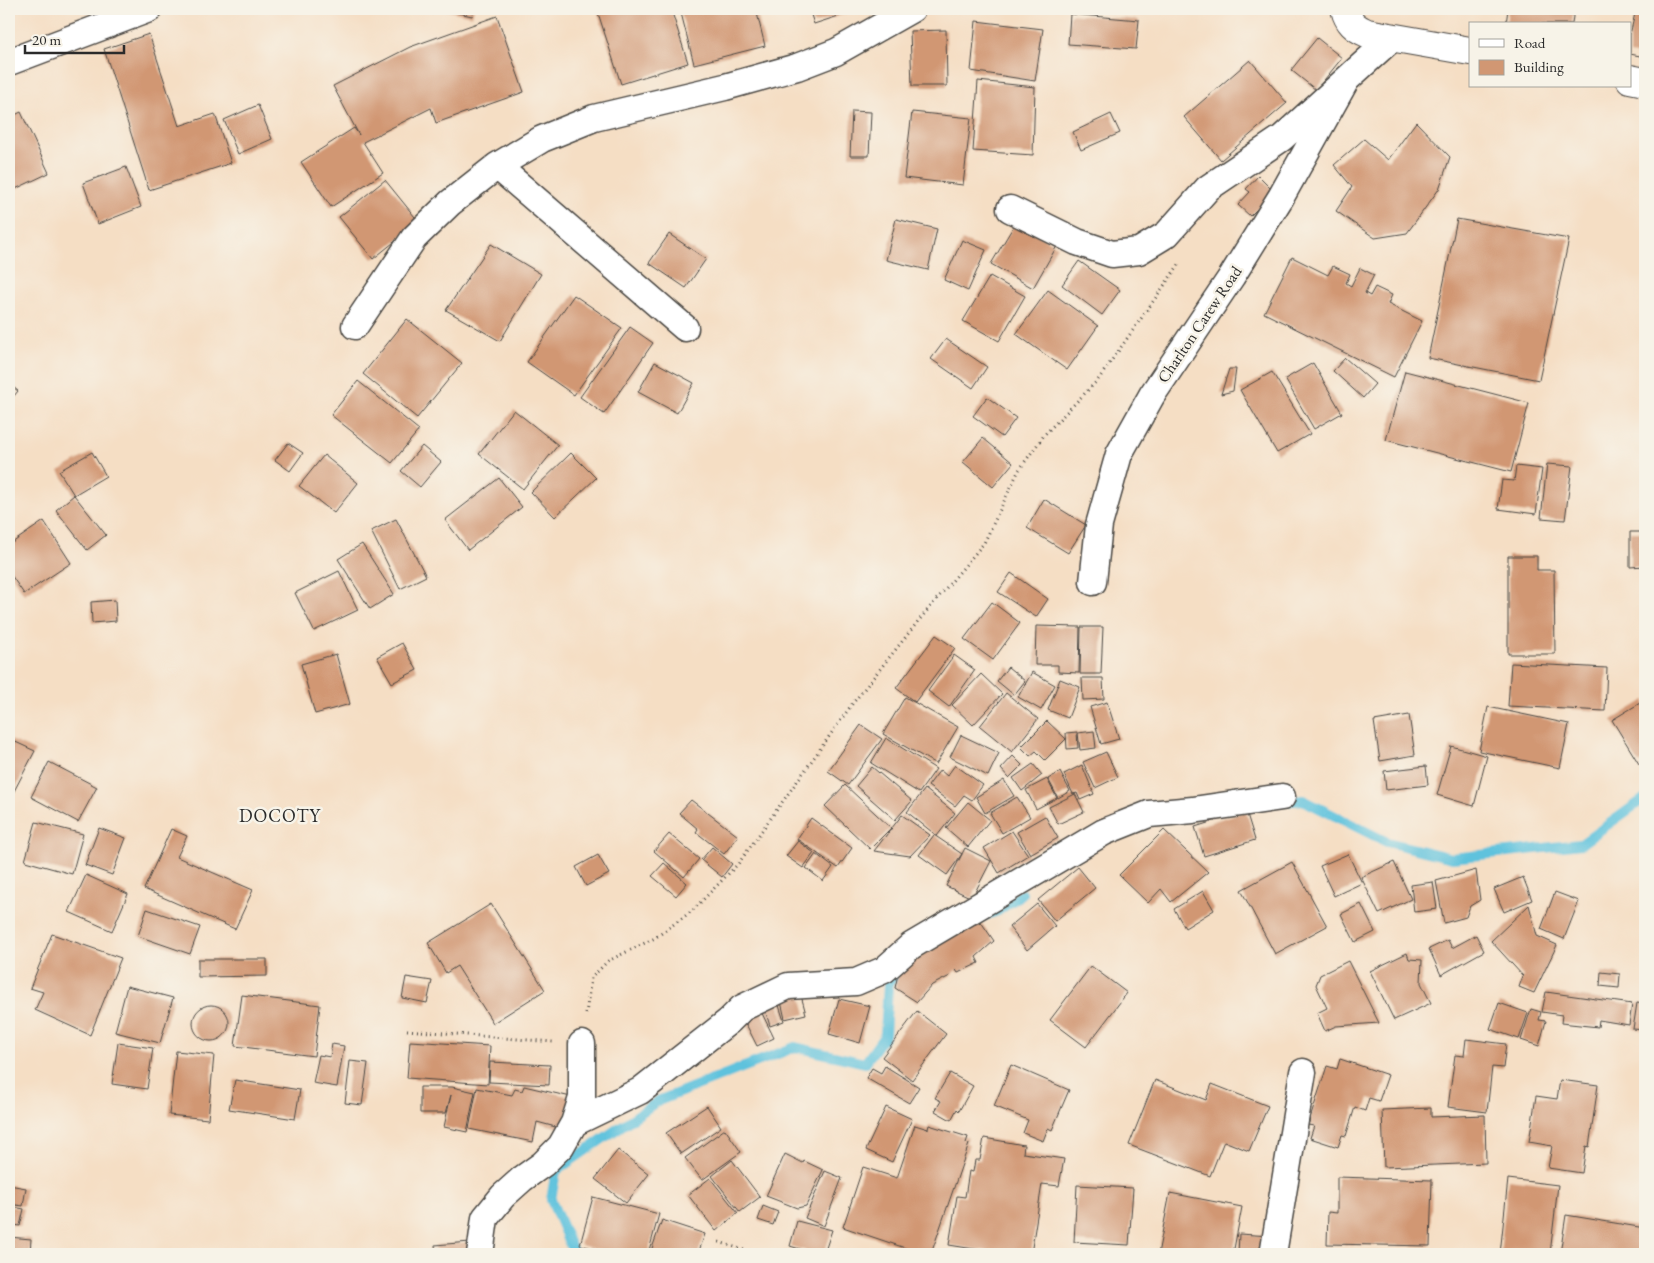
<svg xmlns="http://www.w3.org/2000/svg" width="1654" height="1263" font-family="'EB Garamond',serif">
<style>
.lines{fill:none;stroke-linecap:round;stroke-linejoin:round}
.stream{stroke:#5fc2dd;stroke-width:10}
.building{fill:#d19773}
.minor-casing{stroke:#494642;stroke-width:29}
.tertiary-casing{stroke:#494642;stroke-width:30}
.path{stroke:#494642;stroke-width:3;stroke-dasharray:1 4;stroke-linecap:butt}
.minor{stroke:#fff;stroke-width:26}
.tertiary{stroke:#fff;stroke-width:28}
.labels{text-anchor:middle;stroke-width:5;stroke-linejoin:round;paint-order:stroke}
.street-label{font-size:16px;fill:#2b2b2b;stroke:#f7f3e8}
.neighbourhood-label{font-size:18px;letter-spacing:1px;fill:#2b2b2b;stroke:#f7f3e8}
</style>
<rect width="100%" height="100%" fill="#f7f3e8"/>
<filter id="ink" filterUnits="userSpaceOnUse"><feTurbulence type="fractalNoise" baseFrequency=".02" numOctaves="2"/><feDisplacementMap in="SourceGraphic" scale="10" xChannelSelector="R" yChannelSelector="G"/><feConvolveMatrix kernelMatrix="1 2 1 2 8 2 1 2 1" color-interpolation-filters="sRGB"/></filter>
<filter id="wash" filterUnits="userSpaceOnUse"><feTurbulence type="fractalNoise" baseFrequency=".0096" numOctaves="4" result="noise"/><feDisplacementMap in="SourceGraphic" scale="20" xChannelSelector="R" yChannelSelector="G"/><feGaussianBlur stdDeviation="1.12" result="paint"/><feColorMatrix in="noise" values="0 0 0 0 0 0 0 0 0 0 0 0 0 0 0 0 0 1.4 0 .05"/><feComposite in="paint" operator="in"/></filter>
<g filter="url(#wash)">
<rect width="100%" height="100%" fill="#f5dec4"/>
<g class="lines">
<path class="stream" d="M1282,802L1303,800L1387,842L1452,858L1581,844L1645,798
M980,917L998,911L1022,894
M574,1254L551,1200L556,1171L658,1101L795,1047L865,1063L885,1035L888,986L897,969"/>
</g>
<g id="blocks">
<path class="building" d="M441,9H474L472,16Z
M612,9H671L688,63L621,84L598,13Z
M680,9H756L765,46L694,64Z
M809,9H860L814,24Z
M1508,9H1574L1572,24H1506Z
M1636,9H1645V57L1630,54V35Z
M1070,14L1139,20L1136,49L1068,44Z
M497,16L524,92L436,123L431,108L363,142L383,173L331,207L301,162L354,128L359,135L333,86L410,47Z
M976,21L1043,29L1035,81L971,71Z
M946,30L947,86H912L910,31Z
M149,34L179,126L215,114L231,163L149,190L104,49Z
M1317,38L1342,58L1316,90L1291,70Z
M1250,60L1287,103L1221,160L1184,117Z
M978,81L1035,87L1033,155L973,151Z
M258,105L272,139L238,154L224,120Z
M852,111L871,112L869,156H850Z
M21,112L49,173L9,192V118Z
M912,112L971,118L963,185L904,178Z
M1111,114L1120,133L1081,150L1073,132Z
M1416,122L1450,157L1439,189L1407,233L1375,238L1336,211L1352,187L1334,165L1364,139L1388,160Z
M126,167L141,207L98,224L83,183Z
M1258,176L1274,192L1250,216L1238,205L1250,192L1246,189Z
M385,180L419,222L373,259L339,217Z
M896,219L937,229L928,270L886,260Z
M1457,219L1569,239L1539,380L1428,358Z
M1016,222L1057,246L1033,288L991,264Z
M669,234L706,259L686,288L649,263Z
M962,240L986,250L968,291L944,280Z
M491,244L541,274L500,341L446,310Z
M1292,257L1328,275L1333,266L1350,274L1346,283L1351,286L1360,268L1374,275L1365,293L1370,296L1375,287L1392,295L1388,304L1422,321L1394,377L1264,313Z
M1079,261L1120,290L1102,315L1062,285Z
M990,276L1025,296L999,341L963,321Z
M1048,290L1098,326L1067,370L1016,334Z
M574,295L622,328L574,395L527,362Z
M407,319L462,363L417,418L363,374Z
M630,327L653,343L604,414L580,397Z
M946,339L987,367L973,388L931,359Z
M1345,358L1375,384L1363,398L1333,371Z
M655,362L694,383L677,413L638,392Z
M1313,363L1342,413L1314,429L1285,379Z
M1229,369H1236L1233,391L1221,394Z
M1405,371L1529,403L1511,472L1386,440Z
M1272,372L1310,434L1277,453L1240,390Z
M358,381L419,430L392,463L331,415Z
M9,384L18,391L9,402Z
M987,397L1016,418L1002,437L973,416Z
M514,410L558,445L523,489L479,454Z
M983,438L1013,463L993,487L963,462Z
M288,443L303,453L290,471L275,460Z
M422,446L441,462L420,487L401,471Z
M92,452L106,476L74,495L59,471Z
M571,453L596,478L555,517L531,492Z
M324,455L358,483L334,513L299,486Z
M1547,464L1572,466L1565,520L1541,518Z
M1516,466L1542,469L1536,514L1498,509L1502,480L1514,481Z
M499,478L522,507L468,550L445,520Z
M74,495L106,535L87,550L56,510Z
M1044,499L1086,525L1068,553L1027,528Z
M396,519L426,576L400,589L371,531Z
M44,521L71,563L24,594L9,572V545Z
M1630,532H1645V566L1630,567Z
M362,544L394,594L370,609L338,559Z
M1508,556H1537V570H1554L1555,654H1508Z
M339,571L358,610L314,631L295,593Z
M1011,573L1048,599L1036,617L998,592Z
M115,600L116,621L92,623L91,602Z
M992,602L1020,623L993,660L964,639Z
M1036,626L1080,627L1079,673L1058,672V665H1035Z
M1081,627H1103L1101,674H1080Z
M936,635L955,648L915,702L896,688Z
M402,643L417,670L392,683L377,657Z
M336,654L350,704L315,714L301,664Z
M954,655L975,670L949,707L928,691Z
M1511,663L1607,668L1605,711L1508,706Z
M1008,667L1025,681L1014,695L997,681Z
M1032,672L1055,685L1041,710L1018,697Z
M981,674L1002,694L973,725L952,705Z
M1082,678H1103L1104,699L1083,700Z
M1060,679L1080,687L1068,718L1048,710Z
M1006,693L1038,719L1012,752L980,726Z
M905,697L958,727L936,764L883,734Z
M1645,700V760L1639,764L1612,720Z
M1107,702L1119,739L1101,744L1090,707Z
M1488,707L1569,724L1560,768L1479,751Z
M1409,715L1415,755L1380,761L1374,721Z
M1047,721L1066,739L1045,760L1036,751L1030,756L1021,747Z
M861,725L882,739L848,785L828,771Z
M1094,731L1096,748L1080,750L1078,733Z
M1077,732L1078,748L1067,749L1066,733Z
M961,735L999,753L988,776L950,757Z
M886,738L936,769L919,793L871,763Z
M9,739L35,751L12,795L9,793Z
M1451,746L1487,756L1474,806L1437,795Z
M1106,752L1118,777L1095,788L1083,762Z
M1013,756L1022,765L1009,778L1001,769Z
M49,762L97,787L78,822L31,797Z
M1033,764L1042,775L1022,791L1013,778Z
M955,765L983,785L972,800L964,795L955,806L928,786L940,770L947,776Z
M1082,765L1094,794L1080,800L1077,793L1073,794L1064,774Z
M1426,766L1428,785L1386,790L1384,771Z
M872,767L912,801L895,820L856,786Z
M1060,772L1070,791L1058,798L1048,779Z
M1047,779L1057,798L1036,809L1026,790Z
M1004,780L1014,796L985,813L976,797Z
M845,785L891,828L870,849L825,806Z
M925,789L955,813L937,836L907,812Z
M1075,794L1084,812L1058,824L1049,807Z
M1017,797L1030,817L1002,833L990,813Z
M691,800L738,836L724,854L696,832L698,829L679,813Z
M968,802L990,820L968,847L946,828Z
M1246,811L1255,840L1204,856L1195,827Z
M902,815L930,835L910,856L874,851Z
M1045,816L1058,838L1030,854L1017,832Z
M811,818L852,848L838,868L797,839Z
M36,822L83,834L72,874L25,861Z
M99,828L126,838L112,875L85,865Z
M171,829L187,836L177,857L253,890L235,929L144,889Z
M1164,830L1208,872L1171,902L1161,889L1148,903L1119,875Z
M1012,831L1028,855L999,873L984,848Z
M669,834L699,859L684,877L654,851Z
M934,835L962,854L947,875L919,855Z
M798,841L814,853L803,868L786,856Z
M712,847L732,864L722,877L701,860Z
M965,848L991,861L972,898L946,886Z
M816,854L833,867L823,881L806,868Z
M1348,854L1362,883L1334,896L1320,866Z
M598,855L609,874L586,886L576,867Z
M1292,862L1327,926L1275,954L1241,890Z
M1394,862L1411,899L1379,914L1361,877Z
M664,863L687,883L676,896L652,876Z
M1078,867L1095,888L1055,921L1038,900Z
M1476,870L1480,900L1470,906L1466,917L1444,923L1436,881Z
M86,875L128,894L112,931L69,912Z
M1523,877L1532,900L1504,912L1494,889Z
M1433,882L1437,909L1414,912L1411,885Z
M1203,891L1214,910L1185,928L1174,909Z
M1555,892L1579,901L1564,939L1541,929Z
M491,904L545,990L493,1023L457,966L446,973L428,943Z
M1037,904L1055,926L1027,950L1009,927Z
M1361,904L1375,932L1355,942L1341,914Z
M1529,905L1537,936L1557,945L1534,993L1519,987L1523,976L1491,941Z
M147,909L200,927L190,954L138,936Z
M981,922L994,941L976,957L979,963L958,973L956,970L950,976L932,985L917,1002L895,988L898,974L921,947L949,934Z
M52,934L121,958L90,1035L35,1010L43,992L30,988Z
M1476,935L1484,951L1441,975L1429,949L1448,940L1452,948Z
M1407,953L1409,959L1422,960L1421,983L1431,1003L1394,1020L1370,971Z
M198,959H267V976L198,977Z
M1348,961L1379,1023L1336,1026L1325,1031L1317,1013L1327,1008L1316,985L1320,975Z
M1091,966L1127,993L1086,1047L1050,1020Z
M1601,972L1620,974L1619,988L1600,986Z
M406,977L432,981L427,1003L402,998Z
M127,986L173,998L160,1043L115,1032Z
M799,988L806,1014L785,1019L779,993Z
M1546,992L1632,1004L1629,1025L1599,1020L1598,1027L1561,1023L1562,1015L1542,1012Z
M242,995L320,1005L314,1056L235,1046Z
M776,996L784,1021L770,1026L762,1000Z
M839,999L870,1006L860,1043L829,1034Z
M1499,1003L1528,1013L1519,1039L1490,1029Z
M1637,1003L1645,1004V1030L1633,1029Z
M758,1005L774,1038L757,1046L741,1014Z
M193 1023a18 18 0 1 1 36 0a18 18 0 1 1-36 0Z
M1531,1009L1541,1012L1539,1020L1546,1021L1539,1046L1521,1040Z
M917,1011L946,1034L912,1080L882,1057Z
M1466,1039L1506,1044L1503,1068L1492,1067L1487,1112L1448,1107L1455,1055L1464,1056Z
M410,1041L490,1046L488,1084L407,1078Z
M118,1043L153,1048L147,1089L112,1084Z
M332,1044L344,1046L337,1087L313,1083L319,1055L330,1057Z
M176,1051L214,1055L208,1119L169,1115Z
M1340,1059L1388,1075L1379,1101L1369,1098L1365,1111L1355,1107L1346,1136L1342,1135L1338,1147L1310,1138L1314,1126L1308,1125L1327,1066L1337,1069Z
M350,1061L368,1063L362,1105L345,1103Z
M490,1062L550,1065L549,1085L489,1082Z
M1011,1065L1069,1090L1052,1130L1048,1128L1043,1141L1023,1133L1028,1120L994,1106Z
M885,1066L919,1087L909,1103L866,1078L872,1068L881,1073Z
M950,1073L973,1086L959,1111L957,1109L951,1120L935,1111L941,1101L935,1098Z
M235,1080L300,1090L295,1119L229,1109Z
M1155,1080L1206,1100L1212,1084L1268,1106L1249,1151L1224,1141L1210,1176L1129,1145Z
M1560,1080L1598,1085L1589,1147L1586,1146L1582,1173L1548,1168L1552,1146L1529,1142L1536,1096L1557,1099Z
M524,1086L571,1097L563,1129L537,1122L533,1142L469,1129L477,1088L512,1095L515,1089L522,1091Z
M420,1087H452L475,1092L467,1132L444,1127L451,1095L446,1113H420Z
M707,1106L721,1127L681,1154L666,1133Z
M886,1107L912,1119L892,1162L866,1150Z
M1431,1108V1117L1485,1115L1486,1163L1384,1167L1382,1110Z
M915,1125L928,1129L929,1125L968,1137L966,1143L969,1144L931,1254H923L843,1227L863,1167L897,1178Z
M725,1129L741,1152L702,1180L685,1158Z
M984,1138L1024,1145L1023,1153L1064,1159L1059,1186L1042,1184L1031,1254H1005L949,1245L957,1196L965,1197L969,1171L973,1172L975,1160H980Z
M618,1150L649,1174L626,1203L595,1179Z
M785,1154L803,1163L804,1161L823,1170L806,1206L797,1208L766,1196Z
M732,1160L760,1197L740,1212L712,1176Z
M825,1171L842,1178L824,1226L805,1218Z
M1337,1177L1432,1180L1430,1246L1327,1244L1328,1212L1337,1213Z
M710,1178L738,1213L716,1231L688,1195Z
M1508,1179L1558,1185L1550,1254H1500Z
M9,1185L26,1188L23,1206L9,1204Z
M1077,1185L1133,1188L1129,1245L1074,1242Z
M1170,1193L1242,1207L1233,1254H1158Z
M593,1197L659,1214L648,1254H617L580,1245Z
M9,1206L24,1209L20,1226L9,1224Z
M763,1206L778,1212L773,1225L758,1220Z
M1566,1215L1645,1228V1254H1560Z
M662,1220L705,1234L698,1254H650Z
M797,1221L832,1230L824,1254H805L806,1251L790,1246Z
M1239,1234L1271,1236L1269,1254H1238Z
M9,1237L31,1239L30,1254H9Z
M470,1242L471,1254H436L435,1245Z"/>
</g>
</g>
<g filter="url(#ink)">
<use href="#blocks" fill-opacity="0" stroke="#494642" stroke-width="1"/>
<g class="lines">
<g class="minor-casing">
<path id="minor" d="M9,62L149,9
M497,166L685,328
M1010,209L1077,242L1112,254L1139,251L1167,234L1208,188L1282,138L1391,39
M355,326L414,238L450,203L497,166L542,139L594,118L725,87L797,67L836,52L912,9
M1093,582L1099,525L1119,454L1152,395L1232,276L1281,197L1345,82
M574,1123L640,1091L729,1021L742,1008L788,986L856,982L884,970L911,946L1104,832L1149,814L1193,810L1282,797
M480,1254L485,1218L503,1196L522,1179L543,1164L561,1146L574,1123L582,1098V1044
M1273,1254L1303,1072"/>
</g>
<g class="tertiary-casing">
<path id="tertiary" d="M1345,9C1348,22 1355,28 1367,33L1470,51
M1630,79L1645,82"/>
</g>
<path class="path" d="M586,1014L591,978L608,961L655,938L692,911L738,864L853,703L920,619L984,543L1019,470L1045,434L1098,380L1180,263
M407,1030L553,1042
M719,1242L756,1254"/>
<use href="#minor" class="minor"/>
<use href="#tertiary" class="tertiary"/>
</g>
</g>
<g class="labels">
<g class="street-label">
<text transform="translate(1199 324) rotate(-56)" y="6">Charlton Carew Road</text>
</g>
<g class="neighbourhood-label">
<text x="280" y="822">DOCOTY</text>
</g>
</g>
<rect width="1654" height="1263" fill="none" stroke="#f7f3e8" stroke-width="30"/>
<rect x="1469" y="22" width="162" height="65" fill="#f7f3e8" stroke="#a5a39c"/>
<rect x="1479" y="39" width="25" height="8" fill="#ffffff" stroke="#a5a39c"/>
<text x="1514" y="48" font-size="15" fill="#2b2b2b">Road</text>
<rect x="1479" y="60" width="25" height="15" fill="#d19773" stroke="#a5a39c"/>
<text x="1514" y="72" font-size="15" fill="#2b2b2b">Building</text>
<path d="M25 45v8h99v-8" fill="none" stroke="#2b2b2b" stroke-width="2.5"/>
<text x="32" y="45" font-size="15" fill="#2b2b2b" stroke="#f7f3e8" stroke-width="4" paint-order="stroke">20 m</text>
</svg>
